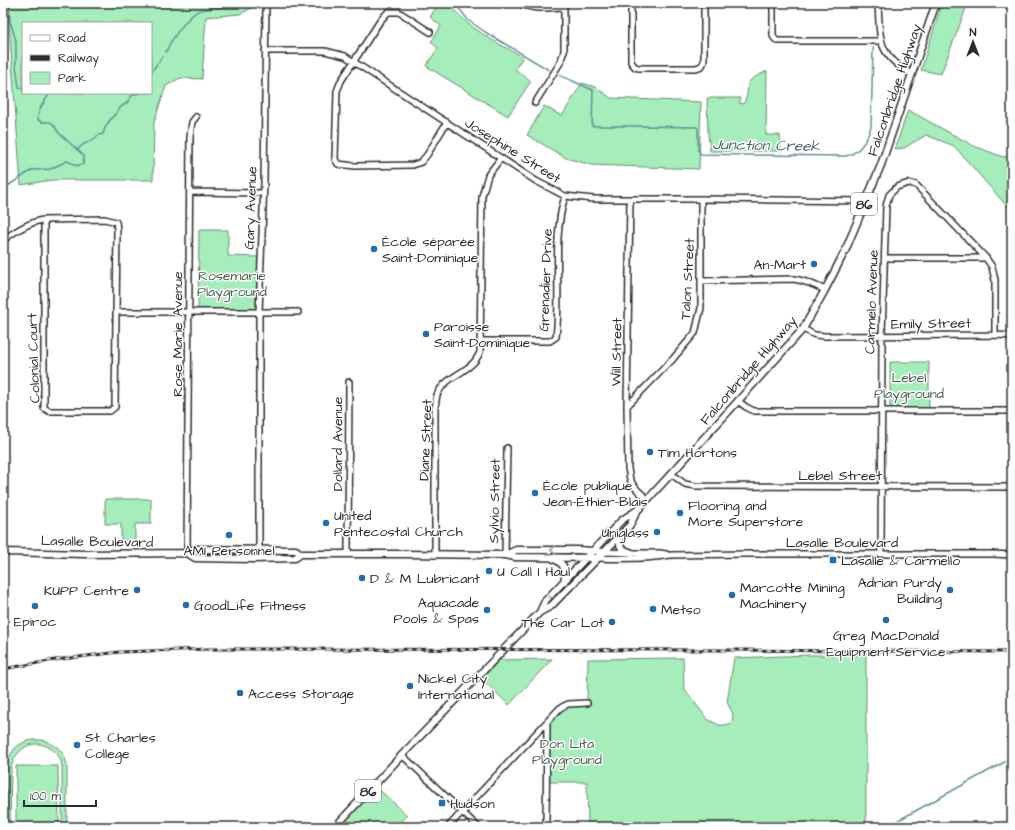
<svg xmlns="http://www.w3.org/2000/svg" width="1015" height="830" font-family="'Architects Daughter',sans-serif">
<style>
.green{fill:#a5edba;stroke:#688c72;fill-rule:evenodd}
.lines{fill:none;stroke-linecap:round;stroke-linejoin:round}
.stream{stroke:#609096;stroke-width:1.5}
.minor-casing{stroke:#2b2b2b;stroke-width:8}
.major-casing{stroke:#2b2b2b;stroke-width:9}
.minor{stroke:#fff;stroke-width:5}
.major{stroke:#fff;stroke-width:6}
.rail-casing{stroke:#2b2b2b;stroke-width:3}
.rail{stroke:#fff;stroke-width:1.5;stroke-dasharray:4.5;stroke-linecap:butt}
.oneway{stroke:#a0a0a0}
.poi-dot{fill:#1f6fb2;stroke:#fff;stroke-width:1.5}
.labels{text-anchor:middle;stroke-width:3;stroke-linejoin:round;paint-order:stroke}
.shield{fill:#fff;stroke:#6b6b6b;stroke-width:1}
.shield-label{font-size:13px;font-weight:bold;fill:#2b2b2b}
.street-label{font-size:14px;fill:#2b2b2b;stroke:#fff}
.poi-label{font-size:14px;fill:#2b2b2b;stroke:#fff;text-anchor:start}
.park-label{font-size:14px;fill:#4a5c4f;stroke:#fff}
.water-label{font-size:15px;font-style:italic;fill:#455d61;stroke:#fff}
</style>
<rect width="100%" height="100%" fill="#fff"/>
<filter id="ink" filterUnits="userSpaceOnUse"><feTurbulence type="fractalNoise" baseFrequency=".025" numOctaves="2"/><feDisplacementMap in="SourceGraphic" scale="8" xChannelSelector="R" yChannelSelector="G"/><feConvolveMatrix kernelMatrix="1 2 1 2 8 2 1 2 1" color-interpolation-filters="sRGB"/></filter>
<g filter="url(#ink)">
<path class="green" d="M4,3H261L240,14L206,17L202,79L180,78L166,86L154,122L153,180H52L21,185L8,10ZM23,23H151V93H23Z
M439,3H450C453,7 456,12 459,15C477,33 501,45 523,57L515,69L531,81L508,116L426,66L438,48L431,42L441,26L430,17Z
M942,3H968L941,74L921,70Z
M767,71L766,135H780L781,151H710L708,134L707,98H740V104L744,103L747,95L748,83L753,78Z
M582,83L595,87L611,98L701,102L699,169L591,165L566,158L527,135L544,106L562,116Z
M908,110L974,146L1003,157L1012,156V212L954,146L926,135L904,148L895,149Z
M199,230H228V256L259,257L257,308L255,310H198Z
M890,362H929V408H890Z
M105,499H151V524H135V544H121V524H105Z
M809,655H866V827H588L587,782H546L547,721L560,708L587,702L588,659L683,658L684,688L707,719L719,725H725L732,723L733,714L727,702L734,658Z
M552,659L509,705L479,676L494,660Z
M33,740H43L48,742L57,747L64,755L67,765V827H62V766C61,763 61,759 59,757C57,753 53,750 50,748C32,737 15,750 11,768L10,827H6L7,768C9,752 17,742 33,740Z
M16,766H58L59,827H16Z
M374,785L407,815L396,827H334Z"/>
<g class="lines">
<path class="stream" d="M9,3L10,21L16,41V65L19,87L23,89
M455,3L468,20L485,32L549,70
M166,52C170,41 190,12 201,10C212,7 224,9 234,3
M151,72L160,60L162,56
M559,75L593,90L592,126H638L697,127L698,129V150L700,153L701,154L747,155L846,156C859,153 867,140 871,127L873,48
M77,150L84,144L96,138L98,135L103,134L105,128L110,120L122,106L127,103L132,95L140,93
M3,189L32,170L50,169L67,161C75,163 72,168 83,164L84,156L59,133L53,124L50,122H42L38,120C37,110 45,101 50,93
M886,827L1012,758"/>
<g class="minor-casing">
<path id="minor" d="M518,3C533,10 548,8 564,7
M631,3V62L635,67L639,68H696C701,67 704,65 704,60V3
M773,3V36L775,39L777,41H881
M878,3C880,39 877,55 912,74
M430,32L399,12H388L380,21L341,81L337,91L335,159L338,164L355,166L413,165L421,162L427,155L447,122
M265,51H325L345,56L536,181L565,196L593,199H704L865,201
M535,103L560,63L564,51V3
M190,192L263,193
M630,199L627,406L628,469C629,472 629,476 630,479C633,487 641,494 648,499
M3,240C14,232 30,221 44,220L105,219L116,222L117,229L115,407L110,411H49L44,408V220
M885,258H986
M701,281L794,279C806,281 815,285 825,290
M116,312H298
M803,329L815,335L825,336L995,335L1012,336
M481,341H550L556,337C562,290 551,242 565,196
M738,401L746,407L754,411H1012
M627,406L672,360L695,333L701,308V199
M671,474L685,484L696,486L1012,487
M605,552L632,553H660L666,554
M187,553L190,136L192,122L196,117
M348,554L349,382
M881,554L882,336L886,206L889,195L897,187L909,183L916,185L986,258L992,267L995,280V335
M435,555V407C436,403 436,399 437,395C445,377 464,374 475,361C477,358 479,355 480,352L482,196L488,175L501,158
M505,555L507,448
M598,558C622,559 647,559 671,555L749,554H993L1012,555
M259,559V312L264,183L266,3
M402,755L478,827
M448,827L560,708L568,704L587,703
M546,827L547,722"/>
</g>
<g class="major-casing">
<path id="major" d="M620,536V545L622,549L632,553
M187,553L195,558L252,559L295,558L301,554H402L505,555L515,557L598,558
M3,554L5,552L85,554L187,553L195,549L296,550L301,554
M505,555L516,550H578L605,552
M552,558C564,563 567,569 564,582
M540,612L545,601L622,520L636,511
M335,827L402,755L540,612L551,606L598,558L620,536L630,525L637,511L738,401L803,329L825,290L845,251L881,165L936,3"/>
</g>
<use href="#minor" class="minor"/>
<use href="#major" class="major"/>
<g class="rail-casing">
<path id="rail" d="M3,669L55,660L119,652L209,649L729,650L1012,652"/>
</g>
<use href="#rail" class="rail"/>
</g>
<defs><path id="oneway-chevron" d="M-2-3.5L2.5 0L-2 3.5" fill="none" stroke-width="1.6" stroke-linecap="round" stroke-linejoin="round"/></defs>
<g class="oneway">
<use href="#oneway-chevron" transform="translate(553 550) rotate(180)"/>
<use href="#oneway-chevron" transform="translate(550 596) rotate(133)"/>
</g>
</g>
<g class="poi-dot">
<circle cx="374" cy="249" r="4"/>
<circle cx="814" cy="264" r="4"/>
<circle cx="426" cy="334" r="4"/>
<circle cx="650" cy="452" r="4"/>
<circle cx="535" cy="493" r="4"/>
<circle cx="680" cy="513" r="4"/>
<circle cx="326" cy="523" r="4"/>
<circle cx="657" cy="532" r="4"/>
<circle cx="229" cy="535" r="4"/>
<rect x="829" y="556" width="8" height="8" rx="2"/>
<circle cx="489" cy="571" r="4"/>
<circle cx="362" cy="578" r="4"/>
<circle cx="137" cy="590" r="4"/>
<circle cx="950" cy="590" r="4"/>
<circle cx="732" cy="595" r="4"/>
<circle cx="186" cy="605" r="4"/>
<circle cx="35" cy="606" r="4"/>
<circle cx="653" cy="609" r="4"/>
<circle cx="487" cy="610" r="4"/>
<circle cx="886" cy="620" r="4"/>
<circle cx="612" cy="622" r="4"/>
<circle cx="410" cy="686" r="4"/>
<circle cx="240" cy="693" r="4"/>
<circle cx="77" cy="745" r="4"/>
<rect x="438" y="799" width="8" height="8" rx="2"/>
</g>
<g class="labels">
<g class="shield">
<rect x="851" y="193" width="26" height="22" rx="3"/>
<rect x="355" y="780" width="26" height="22" rx="3"/>
</g>
<g class="shield-label">
<text x="864" y="209">86</text>
<text x="368" y="796">86</text>
</g>
<g class="street-label">
<text transform="translate(894 90) rotate(-71)" y="5">Falconbridge Highway</text>
<text transform="translate(513 150) rotate(32)" y="5">Josephine Street</text>
<text transform="translate(250 208) rotate(-88)" y="5">Gary Avenue</text>
<text transform="translate(687 279) rotate(-87)" y="5">Talon Street</text>
<text transform="translate(545 280) rotate(-88)" y="5">Grenadier Drive</text>
<text transform="translate(871 302) rotate(-88)" y="5">Carmelo Avenue</text>
<text transform="translate(931 323) rotate(-1)" y="5">Emily Street</text>
<text transform="translate(177 334) rotate(-90)" y="5">Rose Marie Avenue</text>
<text transform="translate(616 352) rotate(-89)" y="5">Will Street</text>
<text transform="translate(33 358) rotate(-92)" y="5">Colonial Court</text>
<text transform="translate(748 370) rotate(-49)" y="5">Falconbridge Highway</text>
<text transform="translate(425 440) rotate(-88)" y="5">Diane Street</text>
<text transform="translate(337 444) rotate(-90)" y="5">Dollard Avenue</text>
<text x="840" y="480">Lebel Street</text>
<text transform="translate(494 501) rotate(-89)" y="5">Sylvio Street</text>
<text transform="translate(97 541) rotate(1)" y="5">Lasalle Boulevard</text>
<text x="842" y="547">Lasalle Boulevard</text>
</g>
<g class="poi-label">
<text x="382" y="246">École séparée<tspan x="382" dy="16">Saint-Dominique</tspan></text>
<text x="806" y="269" text-anchor="end">An-Mart</text>
<text x="434" y="331">Paroisse<tspan x="434" dy="16">Saint-Dominique</tspan></text>
<text x="658" y="457">Tim Hortons</text>
<text x="543" y="490">École publique<tspan x="543" dy="16">Jean-Éthier-Blais</tspan></text>
<text x="688" y="510">Flooring and<tspan x="688" dy="16">More Superstore</tspan></text>
<text x="334" y="520">United<tspan x="334" dy="16">Pentecostal Church</tspan></text>
<text x="649" y="537" text-anchor="end">Uniglass</text>
<text x="229" y="555" text-anchor="middle">AMI Personnel</text>
<text x="841" y="565">Lasalle &amp; Carmello</text>
<text x="497" y="576">U Call I Haul</text>
<text x="370" y="583">D &amp; M Lubricant</text>
<text x="942" y="587" text-anchor="end">Adrian Purdy<tspan x="942" dy="16">Building</tspan></text>
<text x="740" y="592">Marcotte Mining<tspan x="740" dy="16">Machinery</tspan></text>
<text x="129" y="595" text-anchor="end">KUPP Centre</text>
<text x="479" y="607" text-anchor="end">Aquacade<tspan x="479" dy="16">Pools &amp; Spas</tspan></text>
<text x="194" y="610">GoodLife Fitness</text>
<text x="661" y="614">Metso</text>
<text x="35" y="626" text-anchor="middle">Epiroc</text>
<text x="604" y="627" text-anchor="end">The Car Lot</text>
<text x="886" y="640" text-anchor="middle">Greg MacDonald<tspan x="886" dy="16">Equipment Service</tspan></text>
<text x="418" y="683">Nickel City<tspan x="418" dy="16">International</tspan></text>
<text x="248" y="698">Access Storage</text>
<text x="85" y="742">St. Charles<tspan x="85" dy="16">College</tspan></text>
<text x="450" y="808">Hudson</text>
</g>
<g class="park-label">
<text x="232" y="280">Rosemarie<tspan x="232" dy="16">Playground</tspan></text>
<text x="909" y="382">Lebel<tspan x="909" dy="16">Playground</tspan></text>
<text x="567" y="748">Don Lita<tspan x="567" dy="16">Playground</tspan></text>
</g>
<g class="water-label">
<text transform="translate(766 145) rotate(1)" y="5">Junction Creek</text>
</g>
</g>
<rect width="1015" height="830" fill="none" stroke="#fff" stroke-width="16"/>
<rect x="8" y="8" width="999" height="814" fill="none" stroke="#2b2b2b" stroke-width="1.5" filter="url(#ink)"/>
<rect x="22" y="22" width="130" height="72" fill="#ffffff" stroke="#aaaaaa"/>
<rect x="30" y="35" width="20" height="6" fill="#ffffff" stroke="#aaaaaa"/>
<text x="58" y="42" font-size="12" fill="#2b2b2b">Road</text>
<rect x="30" y="55" width="20" height="6" fill="#2b2b2b" stroke="#aaaaaa"/>
<text x="58" y="62" font-size="12" fill="#2b2b2b">Railway</text>
<rect x="30" y="72" width="20" height="12" fill="#a5edba" stroke="#aaaaaa"/>
<text x="58" y="82" font-size="12" fill="#2b2b2b">Park</text>
<g transform="translate(973 42)" stroke="#ffffff" stroke-width="3" paint-order="stroke">
<path d="M0-3L7 15L0 10L-7 15Z" fill="#2b2b2b"/>
<text y="-6" font-size="11" font-weight="bold" text-anchor="middle" fill="#2b2b2b">N</text>
</g>
<path d="M24 800v6h72v-6" fill="none" stroke="#2b2b2b" stroke-width="2"/>
<text x="30" y="800" font-size="12" fill="#2b2b2b" stroke="#ffffff" stroke-width="3" paint-order="stroke">100 m</text>
</svg>
